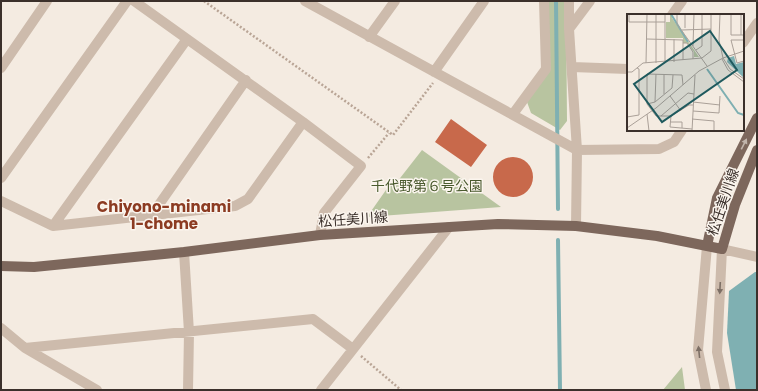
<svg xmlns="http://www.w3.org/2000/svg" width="758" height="391" font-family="Poppins,'Noto Sans JP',sans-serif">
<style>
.green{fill:#b8c4a0}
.water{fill:#7fb0b2}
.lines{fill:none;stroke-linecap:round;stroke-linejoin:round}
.stream{stroke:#7fb0b2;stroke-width:4}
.building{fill:#c8694b}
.path{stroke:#b9a596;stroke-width:2.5;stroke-dasharray:2 2;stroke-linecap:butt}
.minor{stroke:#cdbbac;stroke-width:10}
.major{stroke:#7d675c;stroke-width:10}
.oneway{fill:#c2b5ac}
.oneway2{fill:#7d6f65}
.labels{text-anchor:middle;stroke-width:3;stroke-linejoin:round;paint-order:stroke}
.park-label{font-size:14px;fill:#4a5a2e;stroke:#fbf5ee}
.street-label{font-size:14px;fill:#3b302b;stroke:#fbf5ee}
.neighbourhood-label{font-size:15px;font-weight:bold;fill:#8c3b22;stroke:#fbf5ee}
.inset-river{fill:none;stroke:#7fb0b2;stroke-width:2}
.inset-road{fill:none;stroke:#aaa098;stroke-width:1}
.view{fill:#1f5a5e;fill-opacity:0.15;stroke:#1f5a5e;stroke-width:2}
.inset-edge{fill:none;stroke:#3b302b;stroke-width:2}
</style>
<rect width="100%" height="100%" fill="#f4ebe1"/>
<path class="green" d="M548,1H566L567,121L560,130L531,113L527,102L550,66Z
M422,150L501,207L367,217L393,180L397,182Z
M682,367L685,390H663Z"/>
<path class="water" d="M755,272H757V390H736L727,333L729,291Z"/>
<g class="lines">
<path class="stream" d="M556,1L558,209
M558,240L560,390"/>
</g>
<path class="building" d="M451,119L487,145L471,167L435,142Z
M493 177a20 20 0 1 1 40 0a20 20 0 1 1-40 0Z"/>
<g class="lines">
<path class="path" d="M204,1L393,135L433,83
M368,158L389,133
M361,356L401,390"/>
<path class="minor" d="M134,1L303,122L361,166L324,213L320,235
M305,1L577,150L659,149L674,142L682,130
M569,1V29L577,150L576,226
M672,15L682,1
M569,29L590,1
M369,37L395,1
M743,43L757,23
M572,67L628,69
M1,68L47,1
M434,72L484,1
M513,114L546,69L544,1
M1,178L127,1
M1,201L53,226L235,206L248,199L303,122
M151,216L246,80
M53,226L187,39
M184,252L189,332L188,390
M1,328L25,348L97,390
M25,348L313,319L353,349
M321,390L449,227
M706,390L698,350L707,246
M725,390L717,352L722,249L757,257"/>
<path class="major" d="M707,246L717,198L757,118
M1,266L34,267L184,252L320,235L498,224L576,226L657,236L722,249L735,205L757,150"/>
</g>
<defs><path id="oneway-solid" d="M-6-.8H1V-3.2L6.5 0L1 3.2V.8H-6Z"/></defs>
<use class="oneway" href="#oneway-solid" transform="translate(744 144) rotate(-63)"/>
<g class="oneway2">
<use href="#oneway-solid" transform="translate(720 288) rotate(93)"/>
<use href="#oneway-solid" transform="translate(699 352) rotate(-96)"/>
</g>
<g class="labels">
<g class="park-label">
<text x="427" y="191">千代野第６号公園</text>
</g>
<g class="street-label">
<text transform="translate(723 202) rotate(-71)" y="5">松任美川線</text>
<text transform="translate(353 219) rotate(-4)" y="5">松任美川線</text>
</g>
<g class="neighbourhood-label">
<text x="164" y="212">Chiyono-minami<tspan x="164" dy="17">1-chome</tspan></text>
</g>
</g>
<g transform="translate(627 14)">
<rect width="117" height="117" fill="#f4ebe1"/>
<path d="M43,0H45V4L72,43H67V38L60,29H56V24H39V8H43Z" fill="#b8c4a0"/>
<path d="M107,42L109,50L117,48V64L100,48L101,44Z" fill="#7fb0b2"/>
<path class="inset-river" d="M44,0L61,28M80,55L111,99L117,101"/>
<path class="inset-road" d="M2,0V8H38M50,0V10L80,52M93,0H114M104,0V21H117M58,14V0M55,16L84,15M114,21V0M20,25L56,26V46M47,25V48M117,26H104L110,49L117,47M56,29H60L66,38V45M66,32L67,0M69,36L75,32V0M117,37L96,44L103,55L117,65M95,45L101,56L117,68M38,48V0M19,49L20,0M29,49V0M0,58H5L16,49L75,44L84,37V0M37,60V80M56,71L55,61L20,60V90L29,102H44L62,91H66M43,82L54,97M28,88L29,60M66,88L93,91M20,90L28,88L45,74L46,61M66,97L92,99L93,82M20,100L22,117M34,102L61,79L67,80M44,102L43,113L65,115M0,103L12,101V55L10,54M65,105L87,107V117M44,108H55V114M0,114L29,94L72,57L96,44L92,26L93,0M65,117L68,61"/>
<path class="view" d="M83,17L110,56L35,108L7,70Z"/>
<rect width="117" height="117" class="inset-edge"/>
</g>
<rect width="758" height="391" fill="none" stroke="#3b302b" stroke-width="4"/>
</svg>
